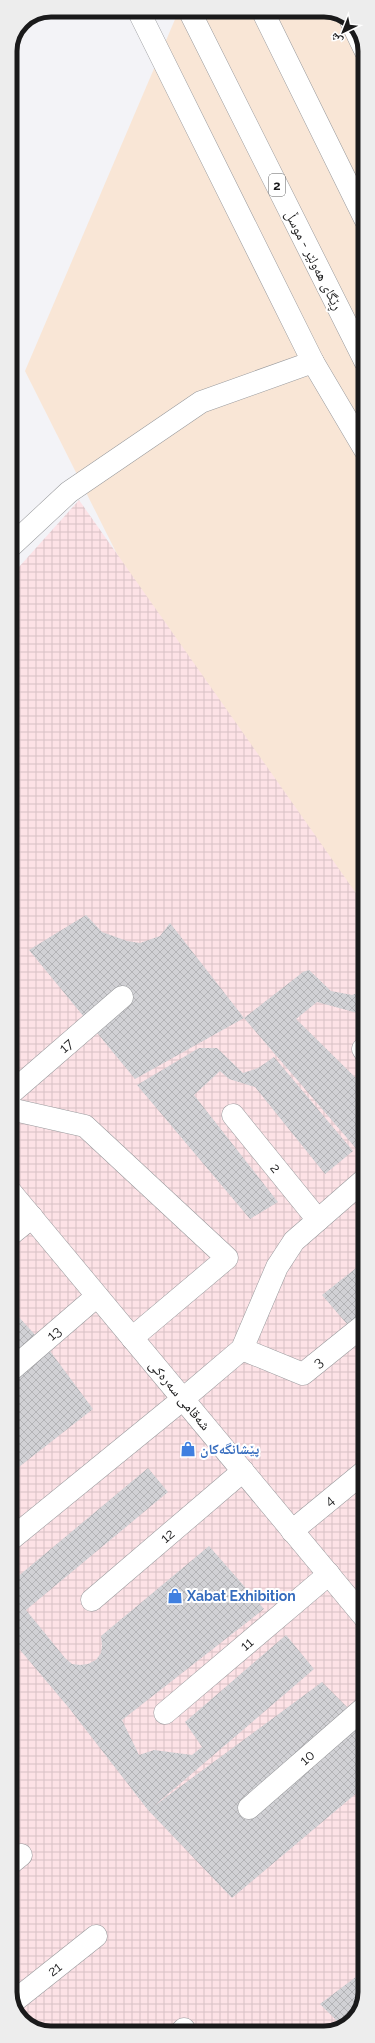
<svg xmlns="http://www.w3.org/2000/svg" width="375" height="2043" font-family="Raleway,'Noto Naskh Arabic',sans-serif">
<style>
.commercial{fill:#f9e6d6}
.industrial{fill:url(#industrial-grid)}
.building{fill:url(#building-cross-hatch)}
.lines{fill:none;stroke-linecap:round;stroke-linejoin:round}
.minor-casing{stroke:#999a9d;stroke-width:23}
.major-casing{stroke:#999a9d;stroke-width:23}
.highway-casing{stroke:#999a9d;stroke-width:23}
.minor{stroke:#fff;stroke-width:22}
.major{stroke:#fff;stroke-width:22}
.highway{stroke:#fff;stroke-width:22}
.labels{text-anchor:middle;stroke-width:4;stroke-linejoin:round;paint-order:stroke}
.shield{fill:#fff;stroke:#5f5f5f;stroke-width:1}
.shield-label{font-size:13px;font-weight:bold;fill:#1a1a1b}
.street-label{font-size:14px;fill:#1a1a1b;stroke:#fff}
.shop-label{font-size:14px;font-weight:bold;fill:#366cbe;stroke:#fff;text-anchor:start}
.rim{fill:none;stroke:#1a1a1b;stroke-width:5}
</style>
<defs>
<pattern id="industrial-grid" width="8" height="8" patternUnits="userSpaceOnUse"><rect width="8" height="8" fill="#fde2e6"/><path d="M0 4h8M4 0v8" fill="none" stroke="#d8c1c5"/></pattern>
<pattern id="building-cross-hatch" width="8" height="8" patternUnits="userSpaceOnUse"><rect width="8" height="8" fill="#d1d1d5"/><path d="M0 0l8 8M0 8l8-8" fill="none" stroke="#b3b3b6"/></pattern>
</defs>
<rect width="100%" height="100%" fill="#f3f3f7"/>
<path class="commercial" d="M179,10H329L353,22L365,46V913L126,572L25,371Z"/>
<path class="industrial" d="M79,500L365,906V1992L355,2019L329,2033H46L22,2021L10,1997V577Z"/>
<path class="building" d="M86,915L102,932L127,941L140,943L160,936L170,923L244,1018L135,1079L29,950Z
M309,970L331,991L352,995L365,990V1015L317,1002L296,1019L365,1087V1149L360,1153L244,1018L303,972Z
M199,1048H217L243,1073L258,1068L274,1057L353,1151L325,1174L255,1087L229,1079L220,1071L194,1095L278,1202L250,1219L137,1085Z
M365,1261V1345L322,1295Z
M16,1314L50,1351L93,1409L10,1474V1319Z
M148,1468L168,1492L26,1610L65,1658L72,1664L80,1665L88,1664L96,1660L101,1653L102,1645L101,1636L209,1546L264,1609L122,1720L139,1755L154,1750L192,1755L202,1747L185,1722L286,1635L314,1669L154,1806L322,1682L365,1725V1786L232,1898L148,1810L69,1708L10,1638V1583Z
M365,1970V1992L355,2019L342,2026L320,2004Z"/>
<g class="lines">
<g class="minor-casing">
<g id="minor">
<path d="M351,21L365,50"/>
<path d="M10,547L69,492L201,402L313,362"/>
<path d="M363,1049L365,1052"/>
<path id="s1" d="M10,1094L122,997"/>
<path d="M10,1109L85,1126L227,1258L132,1338"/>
<path id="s2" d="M233,1115L318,1220"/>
<path d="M10,1191L365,1618"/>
<path d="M10,1235L32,1217"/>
<path id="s3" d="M242,1349L303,1374L365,1324"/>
<path id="s4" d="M10,1371L97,1296"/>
<path id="s5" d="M292,1531L365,1471"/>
<path d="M10,1540L183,1399L242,1349L277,1267L294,1241L365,1179"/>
<path id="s6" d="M92,1600L243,1471"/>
<path id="s7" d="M165,1713L329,1574"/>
<path id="s8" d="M249,1808L365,1707"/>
<path d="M10,1864L21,1855"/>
<path id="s9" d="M13,2002L96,1936"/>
<path d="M180,2033L184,2029"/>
</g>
</g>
<g class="major-casing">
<path id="major" d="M138,10L313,362L365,450"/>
</g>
<g class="highway-casing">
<path id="highway" d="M189,10L365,361
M262,10L365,219"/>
</g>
<use href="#minor" class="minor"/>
<use href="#major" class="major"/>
<use href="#highway" class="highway"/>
</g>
<defs>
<g id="shop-bare" transform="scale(1.2)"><path d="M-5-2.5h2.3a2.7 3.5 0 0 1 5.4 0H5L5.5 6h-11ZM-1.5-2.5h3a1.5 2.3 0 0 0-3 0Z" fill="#3f7fe0" stroke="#fff" stroke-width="2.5" paint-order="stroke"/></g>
</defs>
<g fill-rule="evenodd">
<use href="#shop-bare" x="188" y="1449"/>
<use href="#shop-bare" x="175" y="1596"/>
</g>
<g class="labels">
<rect class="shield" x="269" y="174" width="16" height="22" rx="3"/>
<g class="shield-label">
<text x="277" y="190">2</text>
</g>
<g class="street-label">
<text transform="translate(314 260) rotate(63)" y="5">ڕێگای هەولێر - موسڵ</text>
<text dy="5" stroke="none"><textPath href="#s1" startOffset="74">17</textPath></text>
<text dy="5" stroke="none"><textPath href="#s2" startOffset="68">2</textPath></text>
<text dy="5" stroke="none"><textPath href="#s4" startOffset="58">13</textPath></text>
<text dy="5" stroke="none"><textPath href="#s3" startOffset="85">3</textPath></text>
<text transform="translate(180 1395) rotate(50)" y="5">شەقامی سەرەکی</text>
<text dy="5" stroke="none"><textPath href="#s5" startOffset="48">4</textPath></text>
<text dy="5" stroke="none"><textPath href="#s6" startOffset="99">12</textPath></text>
<text dy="5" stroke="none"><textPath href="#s7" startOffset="107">11</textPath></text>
<text dy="5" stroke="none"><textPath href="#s8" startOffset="77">10</textPath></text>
<text dy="5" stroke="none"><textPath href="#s9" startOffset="53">21</textPath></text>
</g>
<g class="shop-label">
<text x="200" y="1454">پێشانگەکان</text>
<text x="187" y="1601">Xabat Exhibition</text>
</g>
</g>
<path d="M0 0H375V2043H0ZM51 17H324A34 34 0 0 1 358 51V1992A34 34 0 0 1 324 2026H51A34 34 0 0 1 17 1992V51A34 34 0 0 1 51 17Z" fill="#ededed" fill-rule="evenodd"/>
<path class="rim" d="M51 17H324A34 34 0 0 1 358 51V1992A34 34 0 0 1 324 2026H51A34 34 0 0 1 17 1992V51A34 34 0 0 1 51 17Z"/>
<g transform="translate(343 32) rotate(223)" stroke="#ffffff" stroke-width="3" paint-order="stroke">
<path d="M0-3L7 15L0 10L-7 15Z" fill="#1a1a1b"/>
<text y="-6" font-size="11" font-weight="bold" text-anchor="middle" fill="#1a1a1b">ش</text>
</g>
</svg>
